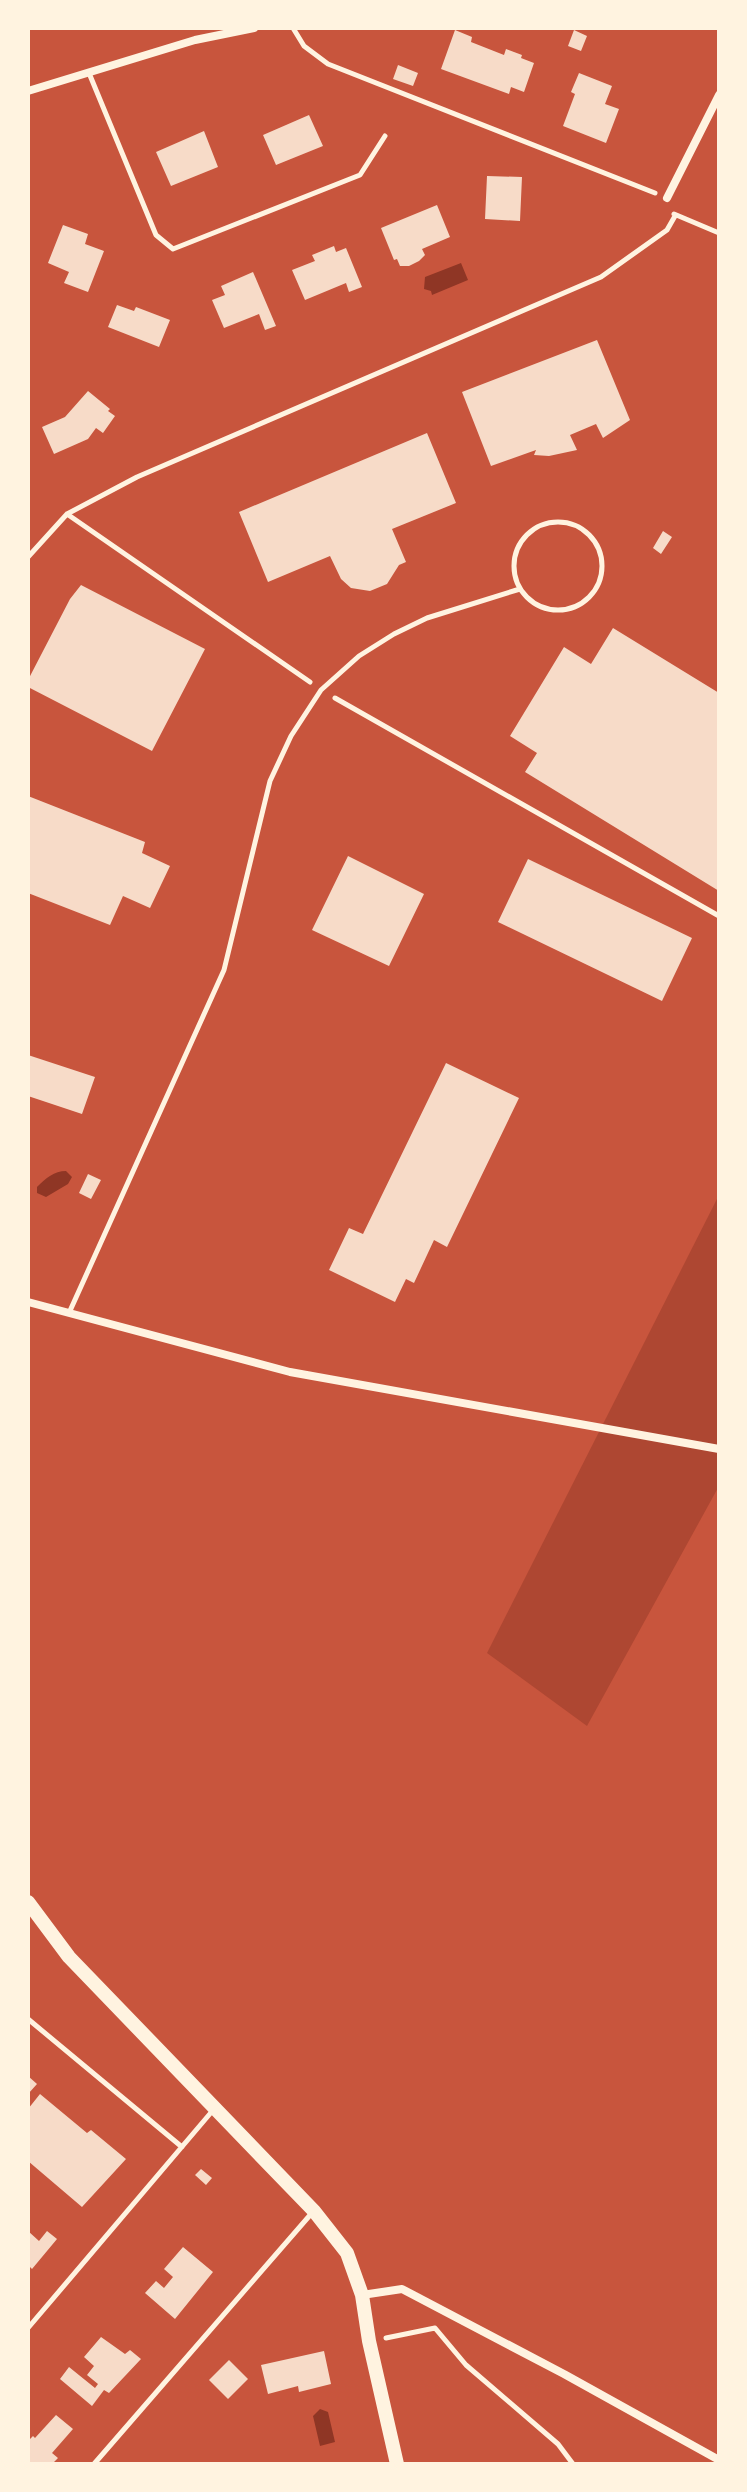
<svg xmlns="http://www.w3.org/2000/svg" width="747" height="2492" font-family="Quicksand,sans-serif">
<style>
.green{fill:#ae4732}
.water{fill:#8f3625}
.building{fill:#f7dbc8}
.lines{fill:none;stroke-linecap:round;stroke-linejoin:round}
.path{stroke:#fff3e0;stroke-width:5}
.service{stroke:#fff3e0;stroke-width:5}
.minor{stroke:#fff3e0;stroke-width:8}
.tertiary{stroke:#fff3e0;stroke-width:14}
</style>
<rect width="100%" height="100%" fill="#c8553d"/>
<path class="green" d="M719,1195V1486L587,1726L487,1653Z"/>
<path class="water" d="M461,263L468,280L432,295L431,291L424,289L425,277Z
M66,1171L72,1177L68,1184L46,1197L37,1193V1187C46,1178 54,1171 66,1171Z
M320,2409L328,2412L335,2442L320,2446L313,2416Z"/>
<path class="building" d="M455,30L472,37L471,42L504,55L506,49L522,55L521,58L534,63L524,92L511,87L509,94L441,69Z
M574,30L587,36L581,51L568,46Z
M398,65L418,73L413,86L393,79Z
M579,73L612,86L605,104L619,109L606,143L563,126L575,94L571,92Z
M309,115L323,146L276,165L263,135Z
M204,131L218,167L171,186L156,152Z
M487,176L522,177L520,221L485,219Z
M437,205L450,237L422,249L425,255L419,261L409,266H400L397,259L394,260L381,228Z
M63,225L88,234L85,244L104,251L88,292L64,283L69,272L48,263Z
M334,246L336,252L346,248L362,287L349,292L346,283L305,300L292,270L315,261L312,255Z
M253,272L276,326L265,330L259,314L224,328L212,300L225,295L221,286Z
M117,305L134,311L136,307L170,320L159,347L108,327Z
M597,340L630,420L603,438L596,424L570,435L577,450L549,456L534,455L536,450L491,466L462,392Z
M88,391L110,409L108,411L115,416L103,433L96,428L88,439L54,454L42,427L65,417Z
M427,433L456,503L392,529L406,562L399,565L387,584L370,591L351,588L341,579L330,556L268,582L239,512Z
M663,531L672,537L661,554L653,548Z
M81,585L205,649L152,751L28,687V680L70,599Z
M613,628L719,693V891L525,772L537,753L510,736L564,647L591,664Z
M28,796L145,842L142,853L170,866L150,908L123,896L110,925L28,893Z
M348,856L424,894L389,966L312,930Z
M528,859L692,938L662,1001L498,922Z
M28,1055L95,1077L82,1114L28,1096Z
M446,1063L519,1098L447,1247L434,1240L414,1283L406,1279L395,1302L329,1270L349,1228L363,1234Z
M88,1174L101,1180L91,1199L79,1193Z
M28,2076L37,2084L28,2094Z
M40,2094L87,2133L91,2130L126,2159L82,2207L28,2161V2109Z
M201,2169L212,2178L206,2185L195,2175Z
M28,2231L39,2241L47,2231L57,2239L32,2269L28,2265Z
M183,2247L213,2272L175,2319L145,2293L156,2281L164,2288L173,2277L164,2269Z
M101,2337L125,2354L130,2350L141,2359L109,2393L104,2390L92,2406L60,2379L69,2367L95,2388L98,2384L87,2375L94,2366L84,2357Z
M324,2351L331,2384L299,2392L298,2386L268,2394L261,2365Z
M229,2360L248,2379L228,2399L209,2380Z
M56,2415L73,2429L52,2453L58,2458L52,2464H28V2441L33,2436L35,2438Z"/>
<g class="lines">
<path class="path" d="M293,28L304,46L328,64L655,193
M674,214L719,233
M67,514L310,682
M28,557L67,514L137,477L601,277L667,230L675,216
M335,698L719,916
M386,2338L435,2328L466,2365L558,2444L573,2464"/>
<path class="service" d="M89,73L156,235L173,249L360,175L385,136
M514 566a44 44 0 1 1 88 0a44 44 0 1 1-88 0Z
M69,1313L224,970L270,781L291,736L321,690L359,656L394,634L427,618L520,589
M28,2019L182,2147
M28,2328L214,2109
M94,2464L311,2214"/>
<path class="minor" d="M28,91L195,40L254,28
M667,198L719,95
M28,1302L290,1372L719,1449
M362,2295L402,2289L564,2374L719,2460"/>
<path class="tertiary" d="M28,1902L69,1957L314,2211L347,2253L362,2295L369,2341L397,2464"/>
</g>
<rect width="747" height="2492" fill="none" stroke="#fff3e0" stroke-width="60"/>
</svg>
